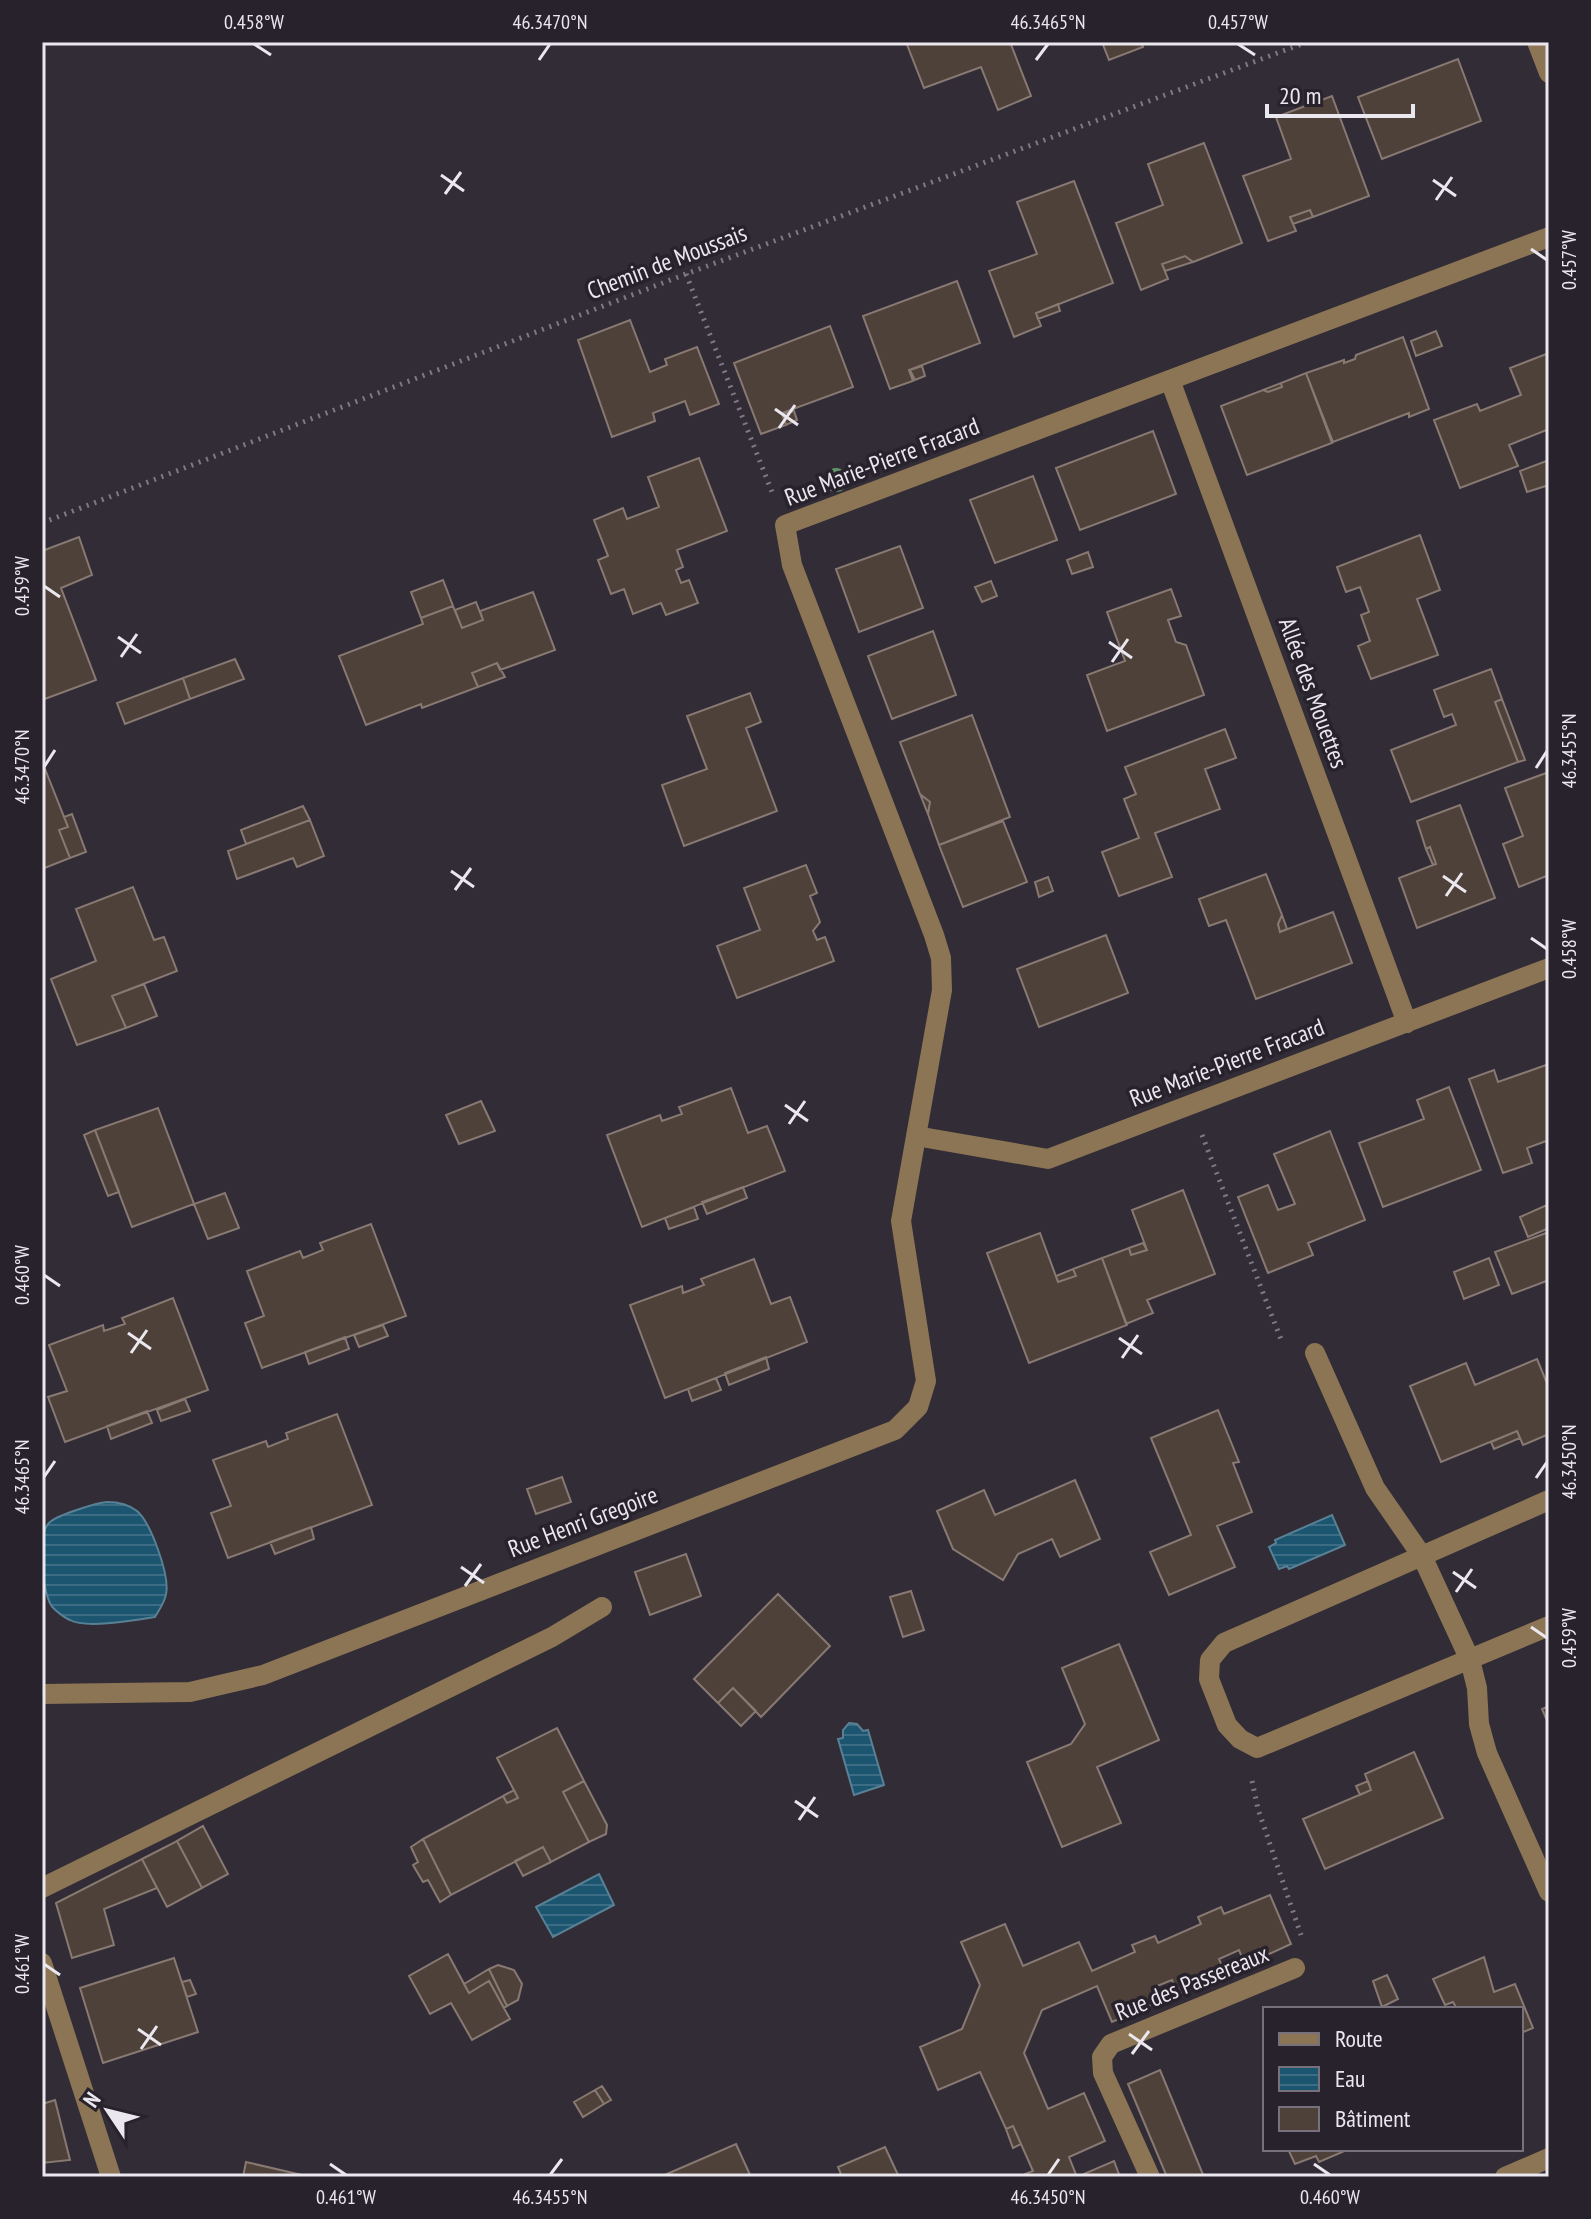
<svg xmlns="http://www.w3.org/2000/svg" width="1591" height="2219" font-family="'PT Sans Narrow',sans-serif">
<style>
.water{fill:url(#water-rules);stroke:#598195;stroke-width:2}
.building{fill:#4e413a;stroke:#887a72;stroke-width:2}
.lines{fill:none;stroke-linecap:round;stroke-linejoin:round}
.path{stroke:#7f7983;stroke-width:5;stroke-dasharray:2 6;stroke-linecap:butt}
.minor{stroke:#8b7554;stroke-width:20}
.tree{fill:#639367}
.ticks{fill:none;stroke:#ebe7ee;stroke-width:3}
.labels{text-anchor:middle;stroke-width:7;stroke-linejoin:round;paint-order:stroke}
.street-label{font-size:24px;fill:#ebe7ee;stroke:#28222c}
.neatline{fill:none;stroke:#ebe7ee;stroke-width:3}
.ticks-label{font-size:20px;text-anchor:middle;fill:#ebe7ee}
</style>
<defs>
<pattern id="water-rules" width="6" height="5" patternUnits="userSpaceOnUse" patternTransform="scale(2)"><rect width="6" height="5" fill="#1b556f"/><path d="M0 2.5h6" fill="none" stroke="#3c6d84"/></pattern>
</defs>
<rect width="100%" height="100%" fill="#322c37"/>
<path class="water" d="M107,1502C119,1502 128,1504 137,1511C151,1523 170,1576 166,1594C165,1602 159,1610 155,1617C136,1620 86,1629 70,1620C65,1618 54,1610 51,1605C42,1590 36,1533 50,1522C58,1515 96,1503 107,1502Z
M1332,1515L1345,1545L1289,1569L1287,1566L1279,1569L1269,1547L1276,1543L1275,1540Z
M849,1723L857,1724L863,1731L868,1730L884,1785L854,1795L838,1739L843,1738V1730Z
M599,1874L614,1905L553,1937L536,1907Z"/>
<path class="building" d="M906,42H1010L1031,96L998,110L981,67L924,88Z
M1102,42H1141L1143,47L1109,60Z
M1458,59L1481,121L1382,159L1358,97Z
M1332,96L1369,196L1313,217L1310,210L1290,217L1296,231L1268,241L1243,176L1291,159L1276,117Z
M1204,143L1242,243L1193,262L1185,256L1162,264L1168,279L1141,290L1116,223L1163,205L1148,164Z
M1074,181L1113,283L1036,313L1041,326L1014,337L989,271L1037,254L1017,202Z
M1310,210L1313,217L1293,224L1290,217Z
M1185,256L1193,262L1165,271L1162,264Z
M957,281L980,343L909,370L913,381L890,389L863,316Z
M1058,304L1060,311L1038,319L1036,313Z
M630,320L650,372L667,365L665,359L697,347L719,404L690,415L685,401L653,413L655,421L612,437L578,340Z
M830,326L853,387L782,413L786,425L761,434L734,363Z
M1436,331L1442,346L1416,356L1411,341Z
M1403,337L1429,409L1409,417V413L1333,442L1306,373L1344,360V363L1355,359L1356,355Z
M1549,353V429L1509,445L1518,466L1460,488L1434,420L1477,404L1480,411L1521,395L1510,368Z
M922,366L925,376L915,380L910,370Z
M1306,373L1332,443L1247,475L1221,406L1263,390L1268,392L1282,387L1281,383Z
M1281,383L1282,387L1268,392L1263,390Z
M794,411L797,420L786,425L782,414Z
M1153,431L1176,494L1080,530L1056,468Z
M699,458L727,531L677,550L683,567L676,570L681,583L689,580L698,603L666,615L661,603L633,614L624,589L611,594L598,560L608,556L594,520L623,508L627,519L659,507L648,477Z
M1549,460V485L1527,492L1520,471Z
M1033,476L1057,540L995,563L970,500Z
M1420,535L1440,590L1417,599L1438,655L1371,679L1358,646L1370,641L1361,615L1369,612L1360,587L1346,592L1337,567Z
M79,537L92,575L61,588L96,680L42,700V551Z
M900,546L923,608L859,632L836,569Z
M1088,552L1093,567L1072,574L1067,560Z
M443,580L453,606L421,618L411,592Z
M991,581L997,596L982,602L975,587Z
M1171,589L1181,616L1168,620L1176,642L1186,645L1204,695L1107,731L1087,675L1125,661L1107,612Z
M533,592L555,650L500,670L497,663L472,673L478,687L422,708L421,704L366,725L339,656L423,624L421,618L453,606L462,628L483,620L480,611Z
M476,602L483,620L462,628L455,610Z
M933,631L956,695L892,719L868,656Z
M235,659L244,679L190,699L183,678Z
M497,663L505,677L478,687L472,673Z
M1491,669L1502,699L1495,702L1518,762L1411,802L1391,750L1456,725L1452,714L1444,717L1434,690Z
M183,678L190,699L125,724L117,703Z
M750,693L761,722L746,728L777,811L684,846L662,785L707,769L687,716Z
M1502,699L1525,760L1518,762L1495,702Z
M972,715L1010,817L939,845L928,814L930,802L920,794L900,742Z
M1225,729L1236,758L1205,769L1220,809L1155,833L1172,877L1119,896L1102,852L1139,838L1124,799L1136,794L1125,767Z
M45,769L68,827L59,830L70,858L42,869V771Z
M1549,772V875L1519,887L1503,844L1523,836L1505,788Z
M920,794L930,802L928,814Z
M1460,805L1495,898L1417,928L1399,878L1436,864L1430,847L1426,849L1417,821Z
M303,806L310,820L246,844L241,830Z
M72,814L86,852L70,858L59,830L68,827L64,817Z
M310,820L324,856L297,867L293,858L237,879L228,851Z
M1003,821L1027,882L963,907L939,845Z
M1430,847L1436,864L1433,865L1426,849Z
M806,865L817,893L810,896L820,922L813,931L817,940L825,937L834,961L737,998L717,946L760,930L744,888Z
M1266,874L1282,915L1278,924L1280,932L1333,912L1352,963L1256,999L1226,920L1209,926L1199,899Z
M1048,877L1053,891L1039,897L1035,882Z
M133,887L154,940L164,937L177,971L112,996L126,1028L77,1045L51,979L96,961L76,909Z
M1282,915L1287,929L1280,932L1278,924Z
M1106,935L1128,993L1039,1027L1017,969Z
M144,984L157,1016L126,1028L112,996Z
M1549,1064V1140L1527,1148L1532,1163L1503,1173L1469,1079L1494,1070L1498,1082Z
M1449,1087L1481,1170L1383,1207L1359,1143L1424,1119L1417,1100Z
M731,1088L748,1133L767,1126L785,1171L642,1227L607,1135L660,1115L662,1121L682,1114L679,1107Z
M481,1101L495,1131L459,1144L446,1115Z
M158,1108L194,1204L132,1227L95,1130Z
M95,1130L119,1192L108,1196L84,1135Z
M1330,1131L1365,1220L1308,1243L1313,1255L1268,1273L1238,1197L1268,1185L1278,1210L1295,1204L1274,1154Z
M743,1187L747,1198L707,1214L702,1202Z
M1183,1190L1215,1274L1147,1300L1153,1313L1126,1324L1102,1258L1129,1248L1131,1255L1147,1250L1132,1210Z
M225,1193L239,1228L208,1239L194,1204Z
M1547,1205L1549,1228L1528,1237L1520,1217Z
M694,1207L698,1219L669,1229L665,1218Z
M371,1224L406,1316L262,1368L245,1323L264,1316L247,1271L300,1251L303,1258L323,1250L320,1243Z
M1549,1232V1280L1512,1294L1495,1252Z
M1040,1233L1058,1282L1076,1276L1073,1269L1102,1258L1127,1325L1029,1363L987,1253Z
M1143,1243L1147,1250L1131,1255L1129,1248Z
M1489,1258L1499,1285L1464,1299L1454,1272Z
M754,1259L771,1304L790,1297L807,1342L665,1398L630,1305L682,1286L683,1293L704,1285L701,1279Z
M1073,1269L1076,1276L1058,1282L1056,1276Z
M173,1298L208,1390L65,1442L48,1397L67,1391L49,1345L103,1325L104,1331L125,1324L122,1318Z
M383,1325L388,1336L359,1347L354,1335Z
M345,1337L349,1349L309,1364L305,1352Z
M766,1357L769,1369L729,1385L725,1373Z
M1537,1359L1549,1388V1434L1523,1445L1517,1431L1441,1462L1410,1386L1466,1363L1475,1385Z
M716,1378L721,1390L692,1401L688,1389Z
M185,1399L190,1411L161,1421L157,1410Z
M1218,1410L1239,1462L1233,1463L1252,1512L1217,1526L1235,1567L1169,1595L1150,1552L1191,1535L1151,1438Z
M147,1411L152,1423L111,1439L107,1426Z
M337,1414L372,1505L228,1558L211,1513L231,1506L213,1460L266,1441L268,1447L288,1439L286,1433Z
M1517,1431L1520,1438L1494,1449L1491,1442Z
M562,1477L571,1502L536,1514L527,1489Z
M1075,1480L1100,1539L1060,1557L1052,1539L1018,1554L1003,1580L953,1549L937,1511L984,1490L995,1515Z
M311,1527L314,1539L275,1554L270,1542Z
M686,1554L701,1596L650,1615L635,1572Z
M911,1591L924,1630L903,1637L890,1597Z
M778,1594L830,1646L761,1717L733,1688L718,1703L694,1679Z
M1119,1644L1159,1740L1097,1767L1121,1823L1062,1847L1027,1762L1071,1744L1085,1724L1062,1668Z
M733,1688L756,1711L741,1726L718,1703Z
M1549,1706V1725L1542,1709Z
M557,1728L584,1781L563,1792L589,1842L551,1862L543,1847L451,1895L423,1839L503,1796L507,1803L518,1798L497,1758Z
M1414,1752L1443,1818L1325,1869L1303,1819L1371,1790L1365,1774Z
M584,1781L607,1825L606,1834L589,1842L563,1792Z
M1368,1781L1371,1790L1360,1795L1356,1786Z
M514,1790L518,1798L507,1803L503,1796Z
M203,1826L228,1874L202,1888L177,1841Z
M423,1839L451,1895L440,1902L428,1880L423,1882L413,1865L418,1862L411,1847Z
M177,1841L202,1888L167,1907L142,1859Z
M543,1847L551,1862L523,1876L515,1861Z
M142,1859L157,1888L104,1909L114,1945L72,1958L56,1903Z
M1270,1895L1291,1944L1245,1965L1239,1950L1219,1959L1225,1973L1178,1994L1172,1980L1152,1988L1158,2002L1112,2022L1097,1986L1042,2010L1024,2053L1048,2109L1084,2093L1105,2141L1069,2157L1077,2177L1114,2161L1120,2177H1026L1025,2174L1033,2171L1013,2126L1006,2129L980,2072L938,2090L920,2047L962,2029L980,1985L961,1942L1005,1924L1023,1966L1079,1942L1092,1971L1135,1952L1132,1945L1155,1936L1158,1943L1201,1924L1198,1917L1221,1907L1224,1914Z
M448,1954L469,1993L489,1981L510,2019L472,2040L451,2003L430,2014L409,1976Z
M1484,1957L1494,1992L1515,1984L1533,2028L1521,2033V2009H1457L1453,2002L1445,2005L1433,1979Z
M174,1958L198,2032L103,2063L80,1988Z
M498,1965L514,1970L522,1984L518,2000L507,2006L489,1969Z
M489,1969L507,2006L504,2008L489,1981L469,1993L464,1984Z
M1387,1975L1398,1999L1382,2007L1373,1981Z
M190,1980L196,1994L187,1997L182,1982Z
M1160,2070L1204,2177H1167L1128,2084Z
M602,2086L611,2100L604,2104L595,2090Z
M595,2090L604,2104L583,2117L574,2102Z
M55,2100L70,2160L42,2163V2104Z
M1013,2126L1021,2144L1013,2148L1006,2129Z
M736,2144L751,2177H660Z
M885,2147L899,2177H835L841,2174L838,2167Z
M1288,2149H1346L1347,2150L1319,2162L1316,2156L1295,2164Z
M246,2162L306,2176L307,2177H243Z"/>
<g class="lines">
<path class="path" d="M686,274L772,492
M42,523L686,274L1307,42
M1202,1135L1282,1342
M1252,1781L1258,1809L1301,1935"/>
<path class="minor" d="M1537,42L1549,73
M1170,380L1407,1023
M916,1136L1048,1159L1549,968
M1315,1353L1375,1488L1422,1556L1470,1660L1477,1688L1479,1724L1487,1753L1549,1892
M1549,1500L1224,1643L1210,1660L1209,1679L1227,1725L1240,1739L1257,1748L1549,1626
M42,1694L190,1692L263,1675L895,1430L918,1407L926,1381L901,1221L942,990L941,958L934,935L792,565L785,525L1549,237
M42,1888L552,1637L602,1607
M42,1963L111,2177
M1150,2177L1103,2073L1102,2057L1111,2044L1295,1968
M1505,2177L1549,2158"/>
</g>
<circle class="tree" cx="836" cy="480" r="12"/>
<path class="ticks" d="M254,44L271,55M1238,44L1255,55M539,60L550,44M1036,60L1048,44M441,175L464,191M1433,180L1456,196M445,194L461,172M1436,200L1452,177M1531,249L1547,260M775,409L798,425M779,428L795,405M44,586L60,597M118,637L141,653M1109,642L1132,658M121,657L137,634M1112,662L1128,639M44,767L55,750M1536,768L1547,751M451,871L474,887M1443,876L1466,892M455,890L471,868M1446,896L1462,873M1531,938L1547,949M785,1105L808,1121M789,1124L805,1101M44,1275L60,1286M128,1333L151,1349M1119,1338L1142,1354M131,1353L147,1330M1122,1358L1138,1335M44,1477L55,1461M1536,1478L1547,1462M461,1567L484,1583M1453,1572L1476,1588M465,1586L481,1564M1456,1592L1472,1569M1531,1627L1547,1638M795,1801L818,1817M799,1820L815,1797M44,1964L60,1975M138,2029L161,2045M1129,2034L1152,2050M141,2049L157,2026M1132,2054L1149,2031M330,2164L346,2175M1314,2164L1330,2175M550,2175L562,2159M1048,2175L1059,2159"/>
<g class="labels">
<g class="street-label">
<text transform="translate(667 262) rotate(-21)" y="8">Chemin de Moussais</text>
<text transform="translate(882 462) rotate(-21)" y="8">Rue Marie-Pierre Fracard</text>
<text transform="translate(1313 693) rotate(70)" y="8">Allée des Mouettes</text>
<text transform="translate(1227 1063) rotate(-21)" y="8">Rue Marie-Pierre Fracard</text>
<text transform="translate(583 1522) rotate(-21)" y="8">Rue Henri Gregoire</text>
<text transform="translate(1192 1983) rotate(-22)" y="8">Rue des Passereaux</text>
</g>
</g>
<rect width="1591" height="2219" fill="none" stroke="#28222c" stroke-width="88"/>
<rect x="1263" y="2007" width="260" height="144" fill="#28222c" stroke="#76717a" stroke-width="2"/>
<rect x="1279" y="2033" width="40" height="12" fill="#8b7554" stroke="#76717a" stroke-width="2"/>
<text x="1335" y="2047" font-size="24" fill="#ebe7ee">Route</text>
<rect x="1279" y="2067" width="40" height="24" fill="url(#water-rules)" stroke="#76717a" stroke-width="2"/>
<text x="1335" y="2087" font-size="24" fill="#ebe7ee">Eau</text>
<rect x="1279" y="2107" width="40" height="24" fill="#4e413a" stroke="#76717a" stroke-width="2"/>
<text x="1335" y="2127" font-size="24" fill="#ebe7ee">Bâtiment</text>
<g transform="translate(108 2111) rotate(305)" stroke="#28222c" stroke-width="6" paint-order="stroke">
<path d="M0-6L14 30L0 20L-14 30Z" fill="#ebe7ee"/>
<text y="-12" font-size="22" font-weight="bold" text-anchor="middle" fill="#ebe7ee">N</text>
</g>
<path d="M1267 104v12h146v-12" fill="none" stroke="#ebe7ee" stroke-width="4"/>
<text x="1279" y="104" font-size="24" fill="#ebe7ee" stroke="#28222c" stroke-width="6" paint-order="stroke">20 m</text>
<rect x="44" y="44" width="1503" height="2131" class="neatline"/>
<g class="ticks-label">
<text x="254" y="29">0.458°W</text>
<text x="550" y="29">46.3470°N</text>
<text x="1048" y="29">46.3465°N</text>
<text x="1238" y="29">0.457°W</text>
<text transform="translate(1569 260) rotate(-90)" y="7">0.457°W</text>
<text transform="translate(22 586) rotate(-90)" y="7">0.459°W</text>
<text transform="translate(1569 751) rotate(-90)" y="7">46.3455°N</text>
<text transform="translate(22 767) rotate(-90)" y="7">46.3470°N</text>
<text transform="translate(1569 949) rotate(-90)" y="7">0.458°W</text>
<text transform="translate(22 1275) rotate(-90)" y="7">0.460°W</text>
<text transform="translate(1569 1462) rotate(-90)" y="7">46.3450°N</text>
<text transform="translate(22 1477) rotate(-90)" y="7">46.3465°N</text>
<text transform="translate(1569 1638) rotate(-90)" y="7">0.459°W</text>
<text transform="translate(22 1964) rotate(-90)" y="7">0.461°W</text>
<text x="346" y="2204">0.461°W</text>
<text x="550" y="2204">46.3455°N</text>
<text x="1048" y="2204">46.3450°N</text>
<text x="1330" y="2204">0.460°W</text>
</g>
</svg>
